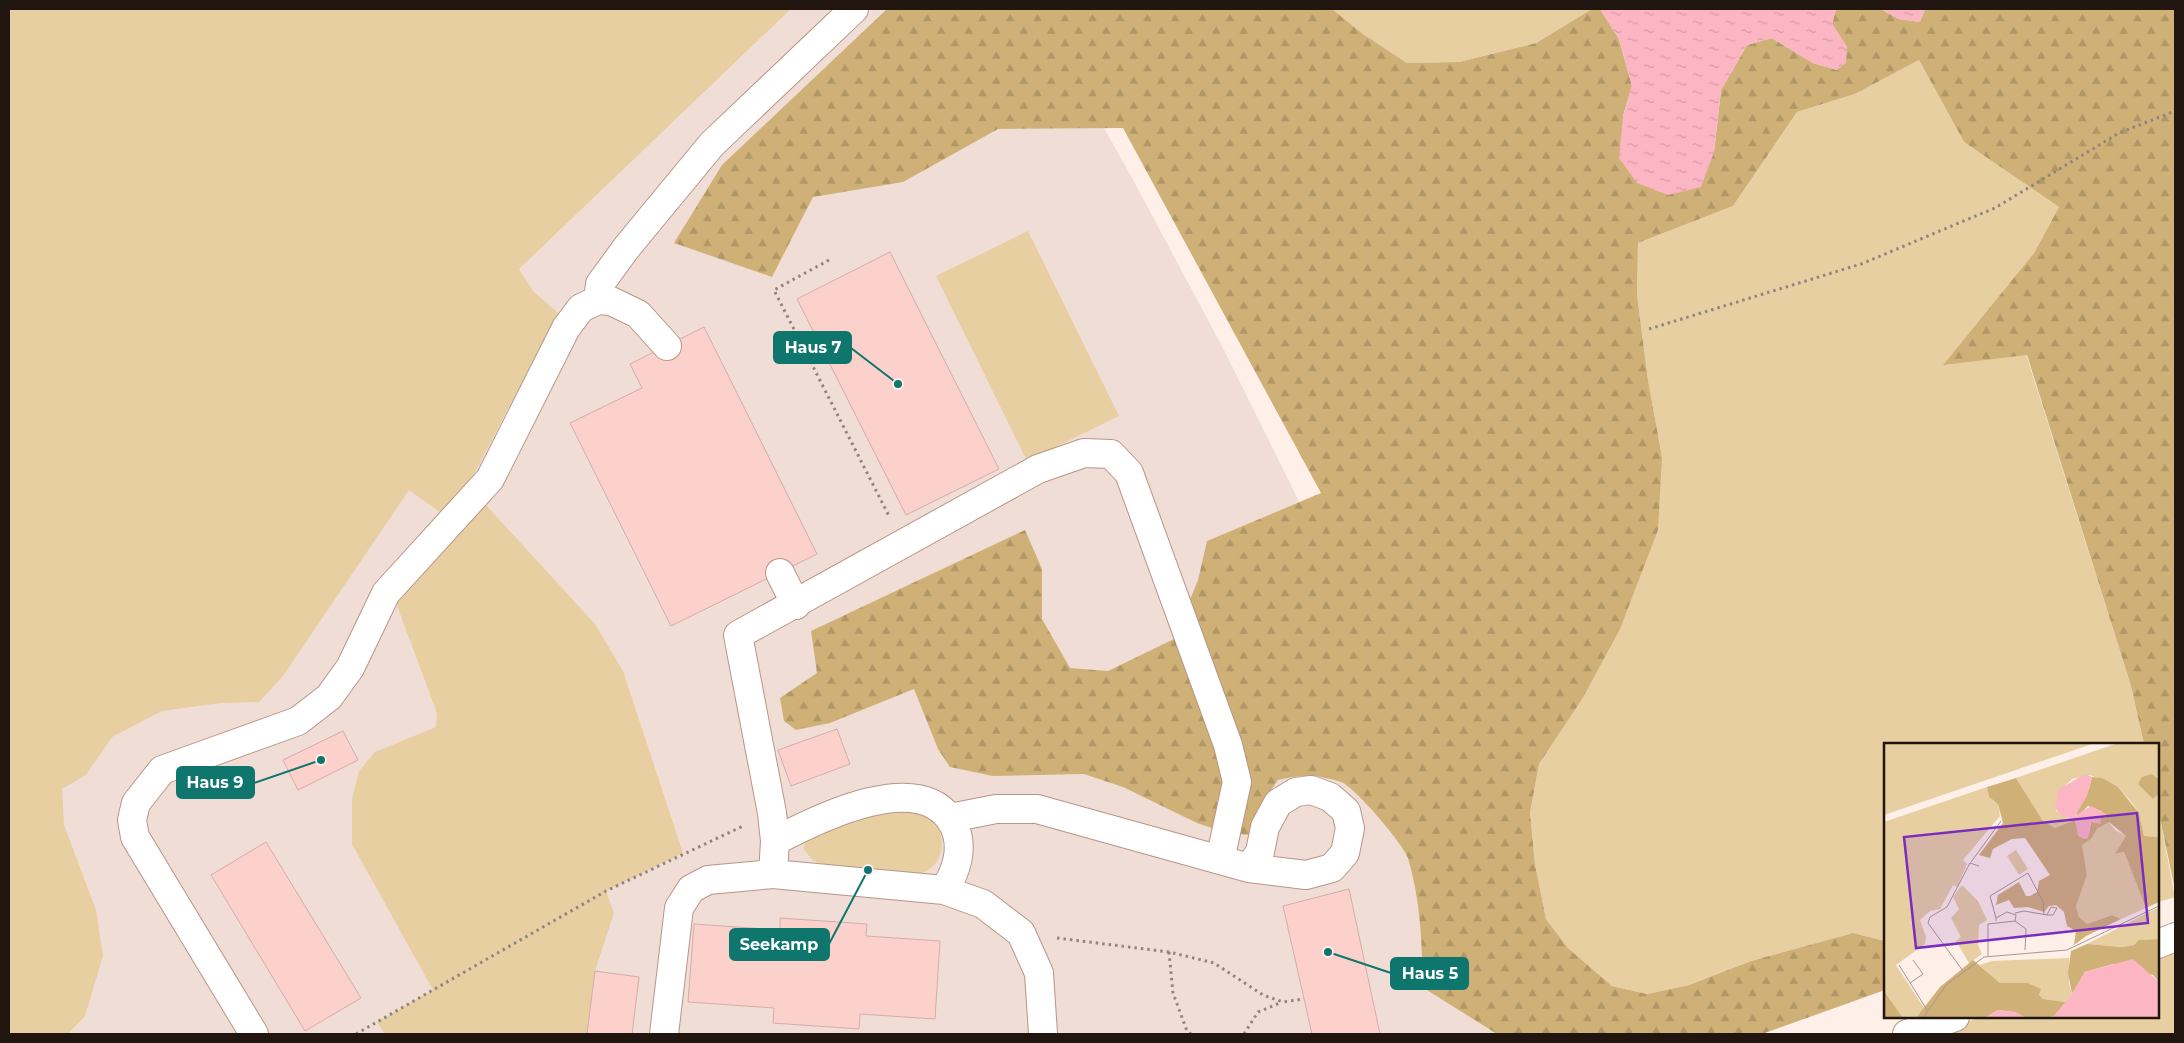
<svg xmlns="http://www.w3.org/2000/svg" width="2184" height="1043" font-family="Montserrat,sans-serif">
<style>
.built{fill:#f0ded6}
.grass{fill:#e7cfa2}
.forest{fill:url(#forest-firs)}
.water{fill:url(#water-ripples)}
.building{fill:#fcd0cb;stroke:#d5ada8}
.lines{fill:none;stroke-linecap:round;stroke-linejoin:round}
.minor-casing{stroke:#b89585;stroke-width:30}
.path{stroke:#92847e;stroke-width:3;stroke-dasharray:2.5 4;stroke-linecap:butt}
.minor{stroke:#fff;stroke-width:28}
.inset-road{fill:none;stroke:#a69891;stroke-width:1}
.view{fill:#7b2cbf;fill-opacity:0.15;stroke:#7b2cbf;stroke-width:2.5}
.inset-edge{fill:none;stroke:#21150f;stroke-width:2.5}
.leader{fill:none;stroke:#0f766e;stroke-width:2}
.callout-dot{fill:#0f766e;stroke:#feefe8;stroke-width:2}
.callout{fill:#0f766e;stroke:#0f766e;stroke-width:2}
.callout-label{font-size:16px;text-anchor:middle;font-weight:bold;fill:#fff}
</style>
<defs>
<pattern id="forest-firs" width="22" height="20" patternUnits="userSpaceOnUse" patternTransform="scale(1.25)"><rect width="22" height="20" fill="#cfb177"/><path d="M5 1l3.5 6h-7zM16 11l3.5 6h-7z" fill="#b19766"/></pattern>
<pattern id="water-ripples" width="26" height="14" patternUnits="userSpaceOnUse" patternTransform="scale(1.25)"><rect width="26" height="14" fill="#fcb5c2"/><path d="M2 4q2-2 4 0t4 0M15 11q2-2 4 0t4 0" fill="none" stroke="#d89ba6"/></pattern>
</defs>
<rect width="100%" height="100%" fill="#feefe8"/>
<path class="built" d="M791,9H1037L1131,176L1224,350L1563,1034H9V820L64,701Z"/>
<path class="grass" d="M9,9H791L519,269L533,291L558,313L472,478L441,513L409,490L283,676L259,702L221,703L162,711L112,737L86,775L62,789L64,825L96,910L103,956L85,1016L68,1034H9Z
M1332,9H1592L1536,43L1459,62L1407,63L1363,34Z
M1919,60L1964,142L2059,207L2034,253L1944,364L2026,354L2131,686L2144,744H1885V941L1853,933L1751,961L1689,985L1647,994L1612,986L1568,948L1546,919L1535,864L1530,813L1539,764L1581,701L1662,457L1648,380L1637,295L1638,243L1733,206L1797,112L1855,94Z
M1028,231L1119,416L1027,461L936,276Z
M486,505L595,624L623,671L683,853L606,891L614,913L595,971L587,1034H385L377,1022L433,990L352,844V799L359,771L375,752L436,727L437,713L396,603L412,578Z
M895,809C907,810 918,810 928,816C948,829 946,864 924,872C908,878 830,869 814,861C811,859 807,853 804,850L805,841L812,836Z
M2158,809L2175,897L2158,902Z
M2175,943V1034H1934L1981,1017H2158V949Z"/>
<path class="forest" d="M887,9H1332L1363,34L1407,63L1459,62L1536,43L1592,9H1600L1619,39L1632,86L1623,116L1714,152L1721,90L1747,45L1772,38L1813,63L1837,70L1847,47L1832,24L1836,9H1881L1899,19L1920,22L1925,9H2175V890L2158,809V744H2144L2131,686L2027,355L1943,365L2034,253L2059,207L1964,142L1919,60L1855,94L1797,112L1733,206L1638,243L1637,295L1648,380L1662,457L1658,530L1620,629L1581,701L1539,764L1530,813L1535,864L1546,919L1568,948L1612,986L1647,994L1689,985L1751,961L1853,933L1885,941V990L1762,1034H1497L1422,987C1423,945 1420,899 1408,858C1404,845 1354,786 1341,782C1316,774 1303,775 1278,780L1257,810L1249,835L1226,833L1197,823L1123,787L1084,774L993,776L950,767L938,749L914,689L830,723L796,730L784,721L780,698L817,673L811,631L1025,530L1042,569V619L1070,668L1108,671L1174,639L1198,580L1207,541L1321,493L1123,128L998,129L903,182L813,197L772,277L674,243L722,165Z"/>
<path class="water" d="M1600,9H1836L1832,24L1847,47L1846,63L1837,70L1813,63L1772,38L1747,45L1721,90L1714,152L1701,187L1668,195L1637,183L1619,158L1623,116L1632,86L1619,39Z
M1881,9H1925L1920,22L1899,19Z"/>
<path class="building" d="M890,252L999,469L906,515L797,299Z
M704,327L817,554L671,626L570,423L642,388L630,364Z
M837,729L850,764L791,786L778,750Z
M343,731L358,760L298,790L283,760Z
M266,842L361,998L305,1031L211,875Z
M1349,889L1380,1034H1312L1283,906Z
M780,918L867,924L866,936L940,941L935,1019L860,1014L859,1029L773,1023L774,1008L688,1002L694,924L780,930Z
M595,971L639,977L632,1034H587Z"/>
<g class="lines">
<g class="minor-casing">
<path id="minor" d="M598,300L600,284L627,247L712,144L854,9
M780,573L796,605
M950,818L996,809H1037L1249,868L1306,875L1332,868L1345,853L1350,828L1346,811L1330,797L1311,790L1296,792L1278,803L1265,827L1260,852L1249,868
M775,841L772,813L738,635L1038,469L1084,453L1111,454L1129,473L1228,745L1237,782L1220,860
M944,890L983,904L1021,933L1039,973L1043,1034
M2158,944L2175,937
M254,1034L135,837L132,820L136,803L162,770L298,721L329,697L350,668L386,593L490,479L566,328L581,308L598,300L611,301L638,314L667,346
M664,1034L679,908L691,889L708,880L773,874L944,890C957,871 964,847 954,826C924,764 815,820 775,841L773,874
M1907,1034L1955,1017"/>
</g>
<path class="path" d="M829,260L774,290L889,516
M1649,329L1861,264L1995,208L2119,133L2175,111
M1057,938L1169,952L1214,963L1263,995L1283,1002L1304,999
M1169,952L1173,993L1187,1031L1191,1034
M356,1034L606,891L743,826
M1244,1034L1258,1012L1282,1002"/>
<use href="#minor" class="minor"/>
</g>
<g transform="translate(1884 743)">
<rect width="275" height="275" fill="#feefe8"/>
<path d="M0,0H211L0,72ZM234,0H275V36L272,33L269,56L275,51V94L260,93L255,70L249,61L234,44L206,32L188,36L174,50L172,68L191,77L171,85L159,78L132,35ZM103,44L105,54L114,61L116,73L79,117L83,121L73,144L69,142L56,166L46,168L36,177L42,194L41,201L12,222L40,265L32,275H19L0,248V79ZM225,79L231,87L242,93L232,111L240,109L262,165L237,176L228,172L203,181L195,174L192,163L203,132L197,102L207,96L213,86ZM132,107L144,126L135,132L123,113ZM78,142L94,158L103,177L95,182L94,202L98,211L85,220L72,198L77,194L67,175L75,166L69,154ZM275,164V196L256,197L250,202L238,204L203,201ZM185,215V241L188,251L182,259L159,256L155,253L156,246L144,240H116L95,222L108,218Z" fill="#e7cfa2"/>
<path d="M268,31L275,36V51L269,56L254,41L258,34ZM208,34L218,35L234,44L255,70L260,93L275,94V159L262,165L240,109L231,111L242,93L225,79L213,86L207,96L198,102L203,132L192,163L195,174L203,181L228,172L237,176L202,193L190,202L192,188L183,183L180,169L172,162L165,163L160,169L144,164L130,165L125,157L112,162L114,152L135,139L142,153H146L153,149L155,138L166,132L141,95L128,96L109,106L106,115L95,112L119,80L114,61L105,54L103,44L132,35L159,78L171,85L191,77L194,88L205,91L207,79L214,80L216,74L223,75L217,68L204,63L195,72L190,71L205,46ZM275,196V239L269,232L229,221L201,229L188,251L184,230L187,208L203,201L238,204L250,202L255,197ZM89,217L116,240H144L157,246L155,252L159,256L182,259L170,273L163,275H142L131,269L114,267L101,275H32L56,244ZM0,248L19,275H0Z" fill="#cfb177"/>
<path d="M201,31L208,34L203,53L191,73L207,63L225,73L216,74L217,81L207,79L204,95L200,96L194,93L191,77L175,70L171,65L174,47ZM249,216L275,239V275H163L170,273L188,251L201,229ZM114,267L131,269L142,275H101Z" fill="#fcb5c2"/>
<path class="inset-road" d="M87,119L117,78M131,170L140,168L163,172H169L173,165L167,164L163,172M112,175L106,153L144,130L159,159L160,172M131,178L142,186L141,207M104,213V181L131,178L132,172L123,169L112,175V178M15,222L43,267M79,228L44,180L46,174L63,164L86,120L95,123M26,240L39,231L29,217M39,275L62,242L100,214L183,207L275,163"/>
<path class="view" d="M253,70L264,180L32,205L20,94Z"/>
<rect width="275" height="275" class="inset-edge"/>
</g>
<path class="leader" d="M898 384L851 348M321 760L254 783M868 870L829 944M1328 952L1391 973"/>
<g class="callout-dot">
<circle cx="898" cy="384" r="5"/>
<circle cx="321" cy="760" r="5"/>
<circle cx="868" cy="870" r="5"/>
<circle cx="1328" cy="952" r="5"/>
</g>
<g class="callout">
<rect x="774" y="332" width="77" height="31" rx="5"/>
<rect x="177" y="767" width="77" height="31" rx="5"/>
<rect x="730" y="929" width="99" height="31" rx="5"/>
<rect x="1391" y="958" width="77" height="31" rx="5"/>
</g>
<g class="callout-label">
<text x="813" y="353">Haus 7</text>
<text x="215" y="788">Haus 9</text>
<text x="779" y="950">Seekamp</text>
<text x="1430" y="979">Haus 5</text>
</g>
<rect width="2184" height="1043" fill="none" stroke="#21150f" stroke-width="20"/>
</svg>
